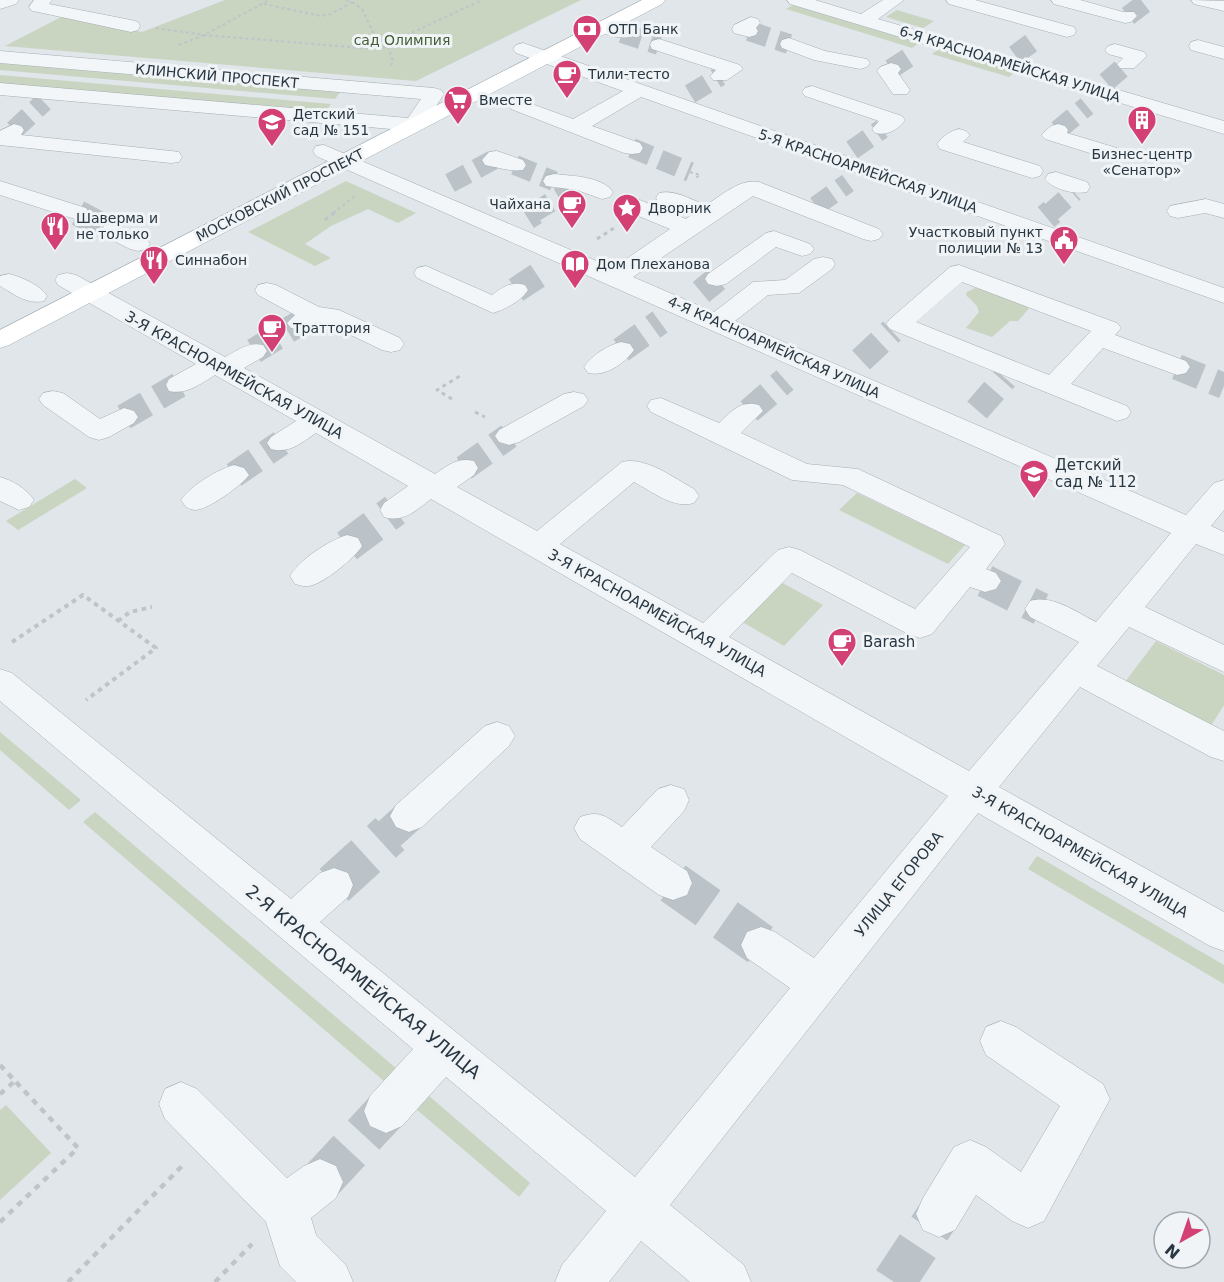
<svg xmlns="http://www.w3.org/2000/svg" width="1224" height="1282" font-family="'DejaVu Sans',sans-serif">
<style>
.green{fill:#c9d4c1}
.lines{fill:none;stroke-linecap:round;stroke-linejoin:round}
.minor-tunnel-far3{stroke:#bbc3c8;stroke-width:20;stroke-dasharray:20 10;stroke-linecap:butt}
.minor-tunnel-far2{stroke:#bbc3c8;stroke-width:26;stroke-dasharray:26 13;stroke-linecap:butt}
.minor-tunnel-far1{stroke:#bbc3c8;stroke-width:33;stroke-dasharray:33 16;stroke-linecap:butt}
.minor-tunnel{stroke:#bbc3c8;stroke-width:43;stroke-dasharray:43 21;stroke-linecap:butt}
.minor-casing{stroke:#a5aeb4;stroke-width:1}
.major-casing{stroke:#9fadb6;stroke-width:1}
.path-far3{stroke:#bec4c9;stroke-width:2;stroke-dasharray:3 3;stroke-linecap:butt}
.path-far2{stroke:#bec4c9;stroke-width:3;stroke-dasharray:4 4;stroke-linecap:butt}
.path-far1{stroke:#bec4c9;stroke-width:4;stroke-dasharray:4.5 4.5;stroke-linecap:butt}
.path{stroke:#bec4c9;stroke-width:4.5;stroke-dasharray:6 6;stroke-linecap:butt}
.minor{fill:#f3f6f8;fill-rule:evenodd}
.major{fill:#fff;fill-rule:evenodd}
.labels{text-anchor:middle;stroke-width:6;stroke-linejoin:round;paint-order:stroke}
.far-poi-label{font-size:14px;fill:#283742;stroke:#f0f4f7;text-anchor:start}
.far-park-label{font-size:14px;fill:#455e35;stroke:#f0f4f7}
.far-street-label{font-size:14px;fill:#283742;stroke:#f0f4f7}
.street-label{font-size:15px;fill:#283742;stroke:#f0f4f7}
.poi-label{font-size:15px;fill:#283742;stroke:#f0f4f7;text-anchor:start}
.near-street-label{font-size:18px;fill:#283742;stroke:#f0f4f7}
</style>
<rect width="100%" height="100%" fill="#e0e6ea"/>
<path class="green" d="M225,0H581L416,81L5,46L65,15L142,32Z
M793,5L919,43L912,48L786,9Z
M897,10L934,21L923,28L886,17Z
M939,49L1015,72L1009,77L932,54Z
M0,63L340,92L335,99L0,70Z
M0,75L331,104L326,111L0,83Z
M346,181L416,213L398,223L368,209L331,226L305,244L331,258L315,266L248,232Z
M975,288L983,289L1031,306L1018,321H1010L992,337L966,328L979,312L977,306L966,295L967,292Z
M75,479L87,488L18,530L6,521Z
M857,493L965,545L948,564L839,510Z
M777,580L823,605L784,646L737,619Z
M1156,641L1224,675V705L1210,727L1125,682Z
M0,732L81,800L69,810L0,750Z
M95,812L404,1075L392,1088L83,822Z
M1037,856L1224,965V984L1028,869Z
M421,1089L530,1183L519,1197L409,1103Z
M6,1105L51,1153L0,1200V1110Z"/>
<g class="lines">
<path class="minor-tunnel-far3" d="M1128,16L1149,0
M749,31L789,44
M622,33L659,45
M1015,55L1038,38
M891,69L914,54
M1106,82L1127,64
M690,94L720,76
M14,130L44,102
M1058,130L1087,106
M632,148L690,172
M852,150L882,129
M515,165L554,181
M450,183L493,160
M816,206L848,183
M533,213L570,191
M1050,213L1074,192"/>
<path class="minor-tunnel-far2" d="M78,213L112,231
M527,217L535,212
M1046,217L1052,212
M516,290L546,270
M701,292L717,279
M621,350L660,322
M254,351L300,323
M861,360L892,331
M1177,367L1224,386
M977,410L1005,378
M749,411L785,380
M124,417L179,385
M464,468L509,436
M234,475L281,443"/>
<path class="minor-tunnel-far1" d="M347,546L395,510
M985,581L1041,609
M388,835L409,816"/>
<path class="minor-tunnel" d="M673,883L761,945
M334,885L390,834
M320,1182L386,1111
M894,1282L939,1214"/>
<g class="minor-casing">
<path id="minor" d="M0,0H19L16,4L0,9Z
M34,0H52L49,4L131,20L138,22L140,26L138,30L131,32L38,12L32,11L29,7Z
M787,0H815L861,14L883,0H904L878,19L1224,121V134L790,4Z
M946,0H975L1074,27L1076,31L1074,35L1067,37L949,4Z
M1051,0H1080L1123,12H1134L1137,16L1131,22L1125,23L1054,4Z
M1191,0L1224,1V11L1194,4Z
M751,17L758,19L760,23L756,28L758,31L756,35L749,37L734,33L732,29L734,25Z
M605,21L629,29L631,33L629,37C619,39 602,35 596,27L598,23Z
M789,38L825,51L867,59L870,63L867,67L860,69L814,60L782,48L780,44L782,40Z
M659,39L740,65L743,69L727,80H713L710,76L716,70L652,49L650,45L652,41Z
M1198,40L1224,47V59L1191,50L1189,46L1191,42Z
M523,43L1224,288V303L641,97L592,126L640,143L643,148L640,153L632,154L624,153L511,109L508,105L511,101L518,99L573,119L623,91L516,53L513,49L516,45Z
M1115,44L1144,52L1147,56L1134,68H1120L1117,64L1123,58L1108,54L1105,50L1108,46Z
M0,51L434,88L441,90L444,94L421,129L414,131L0,95V83L408,118L421,99L0,63Z
M891,63L898,65L901,69L898,73L910,90L907,94H893L877,71L880,67Z
M812,86L902,116L905,120C898,130 887,136 875,133L872,129L879,121L805,96L802,92L805,88Z
M14,124L21,126L24,130L21,135L171,151L179,152L182,157L179,162L171,163L0,145V131Z
M1058,124L1065,126L1068,130L1067,133L1117,148L1120,153L1117,158L1109,159L1045,139L1041,135L1051,126Z
M959,129L966,131L970,135L963,142L1040,166L1043,171L1040,176L1032,178L940,149L937,144C943,136 950,131 959,129Z
M324,145L613,268L670,229L619,208L616,203L619,198L627,196L635,198L686,219L691,215L659,203L656,198L659,193C675,189 691,200 706,205C721,196 740,178 759,182L879,229L883,234L879,239L871,241L863,239L753,196L633,277L714,312L753,282L785,280L814,259L823,257L832,259L835,264L832,269L799,293L768,295L735,321L1186,515L1214,483L1224,480V510L1211,526L1224,532V555L1196,544L1145,607L1224,645V672L1129,627L1097,666L1224,731V761L1211,757L1080,687L999,787L1224,912V951L1210,946L978,813L670,1205L744,1265L751,1282H690L641,1241L609,1282H555L562,1265L606,1211L446,1077L402,1126L386,1133L370,1126L364,1111L370,1096L413,1049L0,701V669L12,673L291,899L320,873L334,868L348,873L353,885L348,897L320,922L635,1177L790,988L747,958L741,945L747,932L761,927L775,932L814,958L948,796L431,499C416,510 404,523 384,517L380,510L384,503L408,486L316,433C301,443 289,454 271,449L267,443L271,437L296,421L215,375C200,384 187,395 169,391L166,385L169,379L196,364L58,285L55,280L58,275L67,273L76,275L225,357C238,350 248,342 263,345L267,351L263,357L244,368L435,474C449,465 457,457 474,461L478,468L474,475L457,487L537,531L622,462C645,456 674,478 694,489L699,496L694,503C673,509 653,492 634,482L560,544L703,623L778,550L789,547L800,550L915,609L970,547L843,485L792,480L651,412L647,406L651,400L661,398L719,423C732,411 740,400 759,405L763,411L741,433L807,464L858,469L1001,536L1005,544L986,569L996,573L1001,581L996,589L985,592L970,587L932,634L920,638L908,634L792,573L729,637L969,771L1079,642L1030,617L1025,609L1030,601C1052,594 1076,612 1096,622L1171,533L316,156L313,151L316,146Z
M497,151L523,160L526,165L523,170C511,172 496,167 485,165L482,160L489,152Z
M1056,172L1087,182L1090,187L1087,192C1075,195 1052,189 1045,179L1048,174Z
M554,174C571,176 602,176 613,192L610,197L602,199L577,190L546,186L543,181L546,176Z
M0,181L86,208L89,213L86,218L78,220L0,195Z
M1206,199L1224,204V218L1205,213L1178,218L1170,216L1167,211L1170,206Z
M112,224L146,239L150,244L146,249L138,251L130,249L104,236L100,231L104,226Z
M774,231L810,244L814,249L810,254L802,256L776,247L726,284L717,286L708,284L705,279L708,274L766,233Z
M959,265L1117,323L1121,328L1115,335L1186,361L1190,367L1186,373L1177,375L1103,348L1071,384L1127,406L1131,412L1127,418L1117,421L890,329L886,324L890,319L950,267ZM962,282L1091,331L1049,375L916,322Z
M426,266L492,295C503,287 511,281 525,285L528,290C521,301 506,309 493,313L417,278L414,273L417,268Z
M9,274C22,277 40,285 47,296L44,301C27,305 14,294 0,286V276Z
M267,283L276,285L319,307L339,310L400,338L404,344L400,350L391,352L382,350L326,323C312,323 305,332 291,328L287,323L295,315L258,295L255,290L258,285Z
M621,342L630,344L634,350C624,364 605,377 588,373L584,367C592,355 608,345 621,342Z
M53,391L63,393L100,419L124,408L134,411L138,417L134,423L109,437L99,440L89,437L43,405L39,399L43,393Z
M574,392L584,394L588,400L584,406L519,442L509,445L499,442L495,436L499,430L564,394Z
M234,465L244,468L249,475C242,485 208,510 195,510C192,510 189,508 186,507L181,500C191,485 217,470 234,465Z
M0,477C13,481 26,488 34,500L29,507L19,510L0,501Z
M347,535L358,538L362,546C355,558 323,584 309,586C304,587 300,585 295,584L290,576C300,559 328,541 347,535Z
M497,722L509,726L515,736L509,746L422,827L409,832L396,827L390,816L396,805L485,726Z
M671,785L684,789L689,800L684,811L651,847L687,871L692,883L687,895L673,900L659,895L580,839L574,828L580,817C599,810 605,816 622,827L658,789Z
M1001,1021L1016,1027L1103,1084L1110,1099L1044,1221L1028,1228L1012,1221L976,1195L955,1230L939,1237L923,1230L916,1214L923,1198L954,1147L970,1140L986,1147L1021,1172L1060,1106L986,1055L980,1041L986,1027Z
M181,1082L197,1089L287,1178L304,1166L320,1159L336,1166L343,1182L336,1198L311,1218L316,1235L346,1265L353,1282H296L280,1266L266,1222L165,1119L159,1104L165,1089Z"/>
</g>
<g class="major-casing">
<path id="major" d="M642,0H665L662,4L9,345L0,348V330Z"/>
</g>
<path class="path-far3" d="M352,2L362,9L373,32L388,46
M264,4L321,16L331,14L352,2L345,0
M156,28L204,35L363,48L388,47
M179,45L204,35L269,0
M391,66L393,61L388,47L407,35L482,0
M690,172L700,175L694,179
M333,213L355,196"/>
<path class="path-far2" d="M325,220L335,212
M597,239L614,228
M452,399L437,390L460,376
M475,412L485,417"/>
<path class="path-far1" d="M118,621L130,612L152,607
M12,642L83,595L156,648L86,700"/>
<path class="path" d="M0,1065L15,1081L0,1094
M0,1222L78,1148L15,1081
M68,1282L183,1165
M215,1282L252,1244"/>
<use href="#minor" class="minor"/>
<use href="#major" class="major"/>
</g>
<defs>
<g id="bank-pin" transform="scale(1.5)"><path d="M0 17L-7.5 6A9.5 9.5 0 1 1 7.5 6Z" fill="#d34074" stroke="#f0f4f7"/><path d="M-6-4H6V4H-6ZM0-2.3a2.3 2.3 0 1 0 0 4.6a2.3 2.3 0 1 0 0-4.6Z" fill="#fff"/></g>
<g id="cafe-pin" transform="scale(1.5)"><path d="M0 17L-7.5 6A9.5 9.5 0 1 1 7.5 6Z" fill="#d34074" stroke="#f0f4f7"/><path d="M-5.5-4.5H6V0H3Q3 3.5 0 3.5H-2.5Q-5.5 3.5-5.5 0ZM3-3.2v2h1.7v-2ZM-6 4.5H4V6H-6Z" fill="#fff"/></g>
<g id="supermarket-pin" transform="scale(1.5)"><path d="M0 17L-7.5 6A9.5 9.5 0 1 1 7.5 6Z" fill="#d34074" stroke="#f0f4f7"/><path d="M-6-5.5h2.5l.6 2H6L4.5 2H-2.5L-4.4-4H-6ZM-1.5 3.2a1.3 1.3 0 1 0 .1 0ZM3 3.2a1.3 1.3 0 1 0 .1 0Z" fill="#fff"/></g>
<g id="building-pin" transform="scale(1.5)"><path d="M0 17L-7.5 6A9.5 9.5 0 1 1 7.5 6Z" fill="#d34074" stroke="#f0f4f7"/><path d="M-4-6H4V6H1V3H-1V6H-4ZM-2.5-4.3h1.7v1.8h-1.7ZM.8-4.3h1.7v1.8H.8ZM-2.5-1h1.7V.8h-1.7ZM.8-1h1.7V.8H.8Z" fill="#fff"/></g>
<g id="school-pin" transform="scale(1.5)"><path d="M0 17L-7.5 6A9.5 9.5 0 1 1 7.5 6Z" fill="#d34074" stroke="#f0f4f7"/><path d="M0-5L7-2L0 1L-7-2ZM-4 1L0 2.5L4 1V4Q0 6-4 4Z" fill="#fff"/></g>
<g id="sight-pin" transform="scale(1.5)"><path d="M0 17L-7.5 6A9.5 9.5 0 1 1 7.5 6Z" fill="#d34074" stroke="#f0f4f7"/><path d="M0-6L1.8-2.2L6-1.7L2.9 1.2L3.7 5.4L0 3.3L-3.7 5.4L-2.9 1.2L-6-1.7L-1.8-2.2Z" fill="#fff"/></g>
<g id="restaurant-pin" transform="scale(1.5)"><path d="M0 17L-7.5 6A9.5 9.5 0 1 1 7.5 6Z" fill="#d34074" stroke="#f0f4f7"/><path d="M-5-6h1v4h1v-4h1v4h1v-4h1v5L-1.5 .5V6h-2V.5L-5-1ZM5-6V6H3V1.5H1.5Q1.5-4 5-6Z" fill="#fff"/></g>
<g id="civic-pin" transform="scale(1.5)"><path d="M0 17L-7.5 6A9.5 9.5 0 1 1 7.5 6Z" fill="#d34074" stroke="#f0f4f7"/><path d="M-.6-6.5H3V-4.5H.6V-3L4-1V1h2V6H-6V1h2V-1L-.6-3ZM-1.2 2.5V6h2.4V2.5Z" fill="#fff"/></g>
<g id="library-pin" transform="scale(1.5)"><path d="M0 17L-7.5 6A9.5 9.5 0 1 1 7.5 6Z" fill="#d34074" stroke="#f0f4f7"/><path d="M-6-4Q-3-5.5-.7-3.5V5Q-3 3-6 4ZM6-4Q3-5.5 .7-3.5V5Q3 3 6 4Z" fill="#fff"/></g>
</defs>
<g fill-rule="evenodd">
<use href="#bank-pin" x="587" y="29"/>
<use href="#cafe-pin" x="567" y="74"/>
<use href="#supermarket-pin" x="458" y="100"/>
<use href="#building-pin" x="1142" y="120"/>
<use href="#school-pin" x="272" y="122"/>
<use href="#cafe-pin" x="572" y="204"/>
<use href="#sight-pin" x="627" y="208"/>
<use href="#restaurant-pin" x="55" y="226"/>
<use href="#civic-pin" x="1064" y="240"/>
<use href="#restaurant-pin" x="154" y="260"/>
<use href="#library-pin" x="575" y="264"/>
<use href="#cafe-pin" x="272" y="328"/>
<use href="#school-pin" x="1034" y="474"/>
<use href="#cafe-pin" x="842" y="642"/>
</g>
<g class="labels">
<g class="far-poi-label">
<text x="608" y="34">ОТП Банк</text>
<text x="588" y="79">Тили-тесто</text>
<text x="479" y="105">Вместе</text>
<text x="293" y="119">Детский<tspan x="293" dy="16">сад № 151</tspan></text>
<text x="1142" y="159" text-anchor="middle">Бизнес-центр<tspan x="1142" dy="16">«Сенатор»</tspan></text>
<text x="551" y="209" text-anchor="end">Чайхана</text>
<text x="648" y="213">Дворник</text>
<text x="76" y="223">Шаверма и<tspan x="76" dy="16">не только</tspan></text>
<text x="1043" y="237" text-anchor="end">Участковый пункт<tspan x="1043" dy="16">полиции № 13</tspan></text>
<text x="175" y="265">Синнабон</text>
<text x="596" y="269">Дом Плеханова</text>
<text x="293" y="333">Траттория</text>
</g>
<g class="far-park-label">
<text x="402" y="45">сад Олимпия</text>
</g>
<g class="far-street-label">
<text transform="translate(1010 64) rotate(17)" y="5">6-Я КРАСНОАРМЕЙСКАЯ УЛИЦА</text>
<text transform="translate(217 76) rotate(5)" y="5">КЛИНСКИЙ ПРОСПЕКТ</text>
<text transform="translate(868 171) rotate(19)" y="5">5-Я КРАСНОАРМЕЙСКАЯ УЛИЦА</text>
<text transform="translate(280 195) rotate(-27)" y="5">МОСКОВСКИЙ ПРОСПЕКТ</text>
<text transform="translate(774 347) rotate(24)" y="5">4-Я КРАСНОАРМЕЙСКАЯ УЛИЦА</text>
</g>
<g class="street-label">
<text transform="translate(234 375) rotate(29)" y="5">3-Я КРАСНОАРМЕЙСКАЯ УЛИЦА</text>
<text transform="translate(657 613) rotate(29)" y="5">3-Я КРАСНОАРМЕЙСКАЯ УЛИЦА</text>
<text transform="translate(1080 852) rotate(30)" y="5">3-Я КРАСНОАРМЕЙСКАЯ УЛИЦА</text>
<text transform="translate(899 884) rotate(-51)" y="5">УЛИЦА ЕГОРОВА</text>
</g>
<g class="poi-label">
<text x="1055" y="470">Детский<tspan x="1055" dy="17">сад № 112</tspan></text>
<text x="863" y="647">Barash</text>
</g>
<g class="near-street-label">
<text transform="translate(363 982) rotate(39)" y="6">2-Я КРАСНОАРМЕЙСКАЯ УЛИЦА</text>
</g>
</g>
<g transform="translate(1182 1240) rotate(220)"><circle r="28" fill="#f0f4f7" stroke="#a0a8af" stroke-width="1.5"/>
<path d="M0-4.5L10 22L0 15L-10 22Z" fill="#d34074"/>
<text y="-9" font-size="16" font-weight="bold" text-anchor="middle" fill="#283742">N</text>
</g>
</svg>
